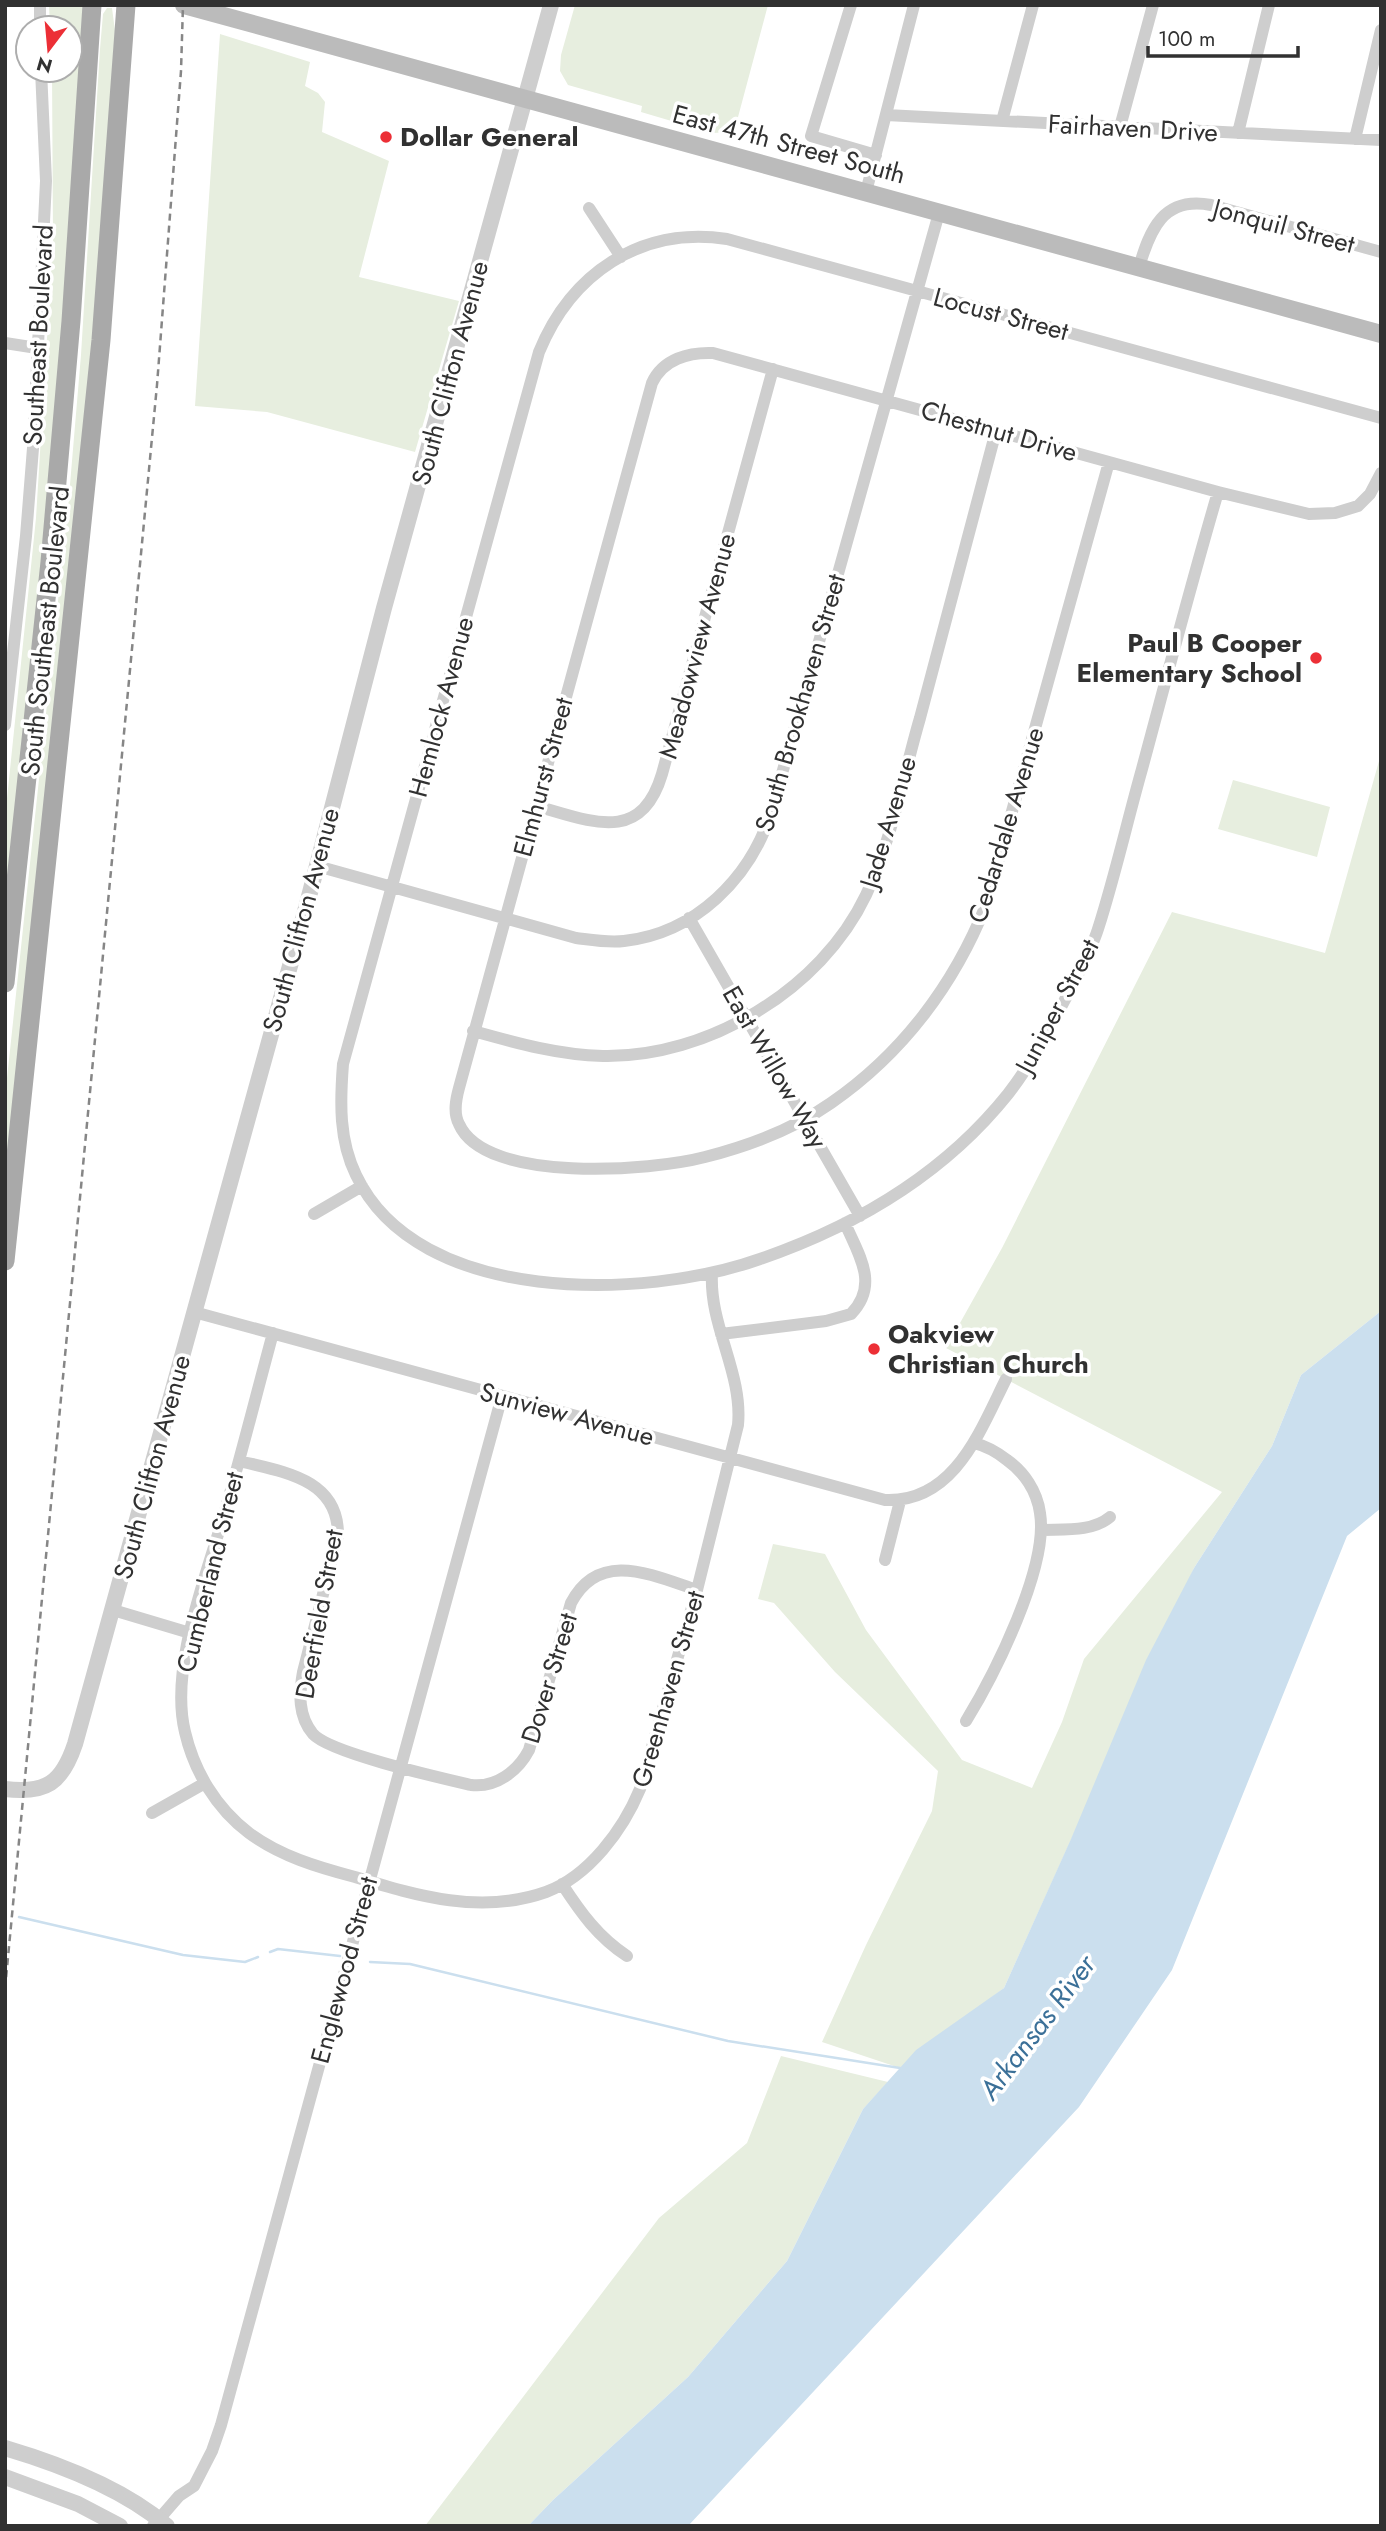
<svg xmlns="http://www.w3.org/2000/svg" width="1386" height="2531" font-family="Jost,sans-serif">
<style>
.green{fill:#e7eedf}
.water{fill:#cbdfee}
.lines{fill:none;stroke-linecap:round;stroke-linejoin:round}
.stream{stroke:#cbdfee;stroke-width:2.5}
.minor{stroke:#cecece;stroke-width:12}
.tertiary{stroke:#cecece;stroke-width:16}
.secondary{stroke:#bbb;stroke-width:18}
.primary{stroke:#a9a9a9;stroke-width:19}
.rail{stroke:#868686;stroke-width:2.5;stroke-dasharray:7 5;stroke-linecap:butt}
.poi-dot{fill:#ec2f36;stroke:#fff;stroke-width:2.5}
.labels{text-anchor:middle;stroke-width:7;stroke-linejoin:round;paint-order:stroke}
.street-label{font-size:26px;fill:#313131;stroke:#fff}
.poi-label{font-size:26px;font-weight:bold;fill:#313131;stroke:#fff;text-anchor:start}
.water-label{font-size:28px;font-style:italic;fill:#3b7098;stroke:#fff}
</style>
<rect width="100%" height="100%" fill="#fff"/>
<path class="green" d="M49,5H83L59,391L5,929V818L36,518L53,240L52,70H70V28H50Z
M575,5H768L734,132L712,133L641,112L642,106L568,85L560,71L561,55Z
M107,8H112L115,31L94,339L5,1202V1097L68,508L81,355L100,49L103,14Z
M220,34L310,62L305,86L318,93L325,102L322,132L389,161L359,277L459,301L415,452L267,412L195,406Z
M1381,754V1311L1301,1375L1272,1446L1194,1568L1004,1988L900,2068L822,2042L866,1945L932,1811L938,1771L835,1672L774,1603L758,1599L773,1544L825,1554L866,1630L962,1760L1032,1788L1062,1722L1084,1659L1222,1492L946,1348L1002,1248L1172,912L1325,953Z
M1233,780L1330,807L1317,857L1218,829Z
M781,2056L888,2082L863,2109L787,2261L688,2377L553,2500L528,2526H425L659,2218L747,2143Z"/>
<path class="water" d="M1381,1311V1508L1347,1536L1172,1970L1079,2107L688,2526H528L553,2500L688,2377L787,2261L863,2109L916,2050L1004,1988L1071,1839L1146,1660L1194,1568L1272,1446L1301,1375Z"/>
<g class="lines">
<path class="stream" d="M19,1917L183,1955L245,1962L258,1957
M270,1952L278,1949L340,1956
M370,1962L410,1964L728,2041L900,2068"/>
<path class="minor" d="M40,5V28
M851,5L811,136L876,155
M886,115L1381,140
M1002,121L1033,5
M1120,127L1153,5
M1238,133L1269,5
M1355,139L1381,30
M866,192L914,5
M589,208L621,257
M1139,267C1150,230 1163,196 1211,205L1381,252
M5,343L37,348
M1109,462L986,905C954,985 902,1054 831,1103C794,1129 748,1146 705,1157C652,1171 485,1184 459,1124C453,1113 456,1099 459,1088L652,383C663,359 689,352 713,353L1218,492L1309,514L1335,513L1358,506L1370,494L1381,473
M1218,492C1191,584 1167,676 1142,769C1127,822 1115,876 1098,929C1091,951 1080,970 1070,990C1051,1026 1033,1062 1008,1094C944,1174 856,1226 760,1259C645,1300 418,1306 356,1175C339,1140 340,1103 343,1064L539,352C571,274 640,226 727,239L1381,418
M5,725L26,536L33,448L46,181L41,70
M536,806C590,821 641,845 662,774L773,369
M317,866L576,938C592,940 608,943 624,941C696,933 750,878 771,813L939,213
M689,918L860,1216
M473,1031C516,1043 558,1055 603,1056C707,1058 821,990 866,895C892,840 903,776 920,718C946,622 971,526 996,431
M314,1214L362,1186
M194,1312L885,1500C954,1503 980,1431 1006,1379
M273,1333C257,1392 242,1452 225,1511C207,1575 169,1667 185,1732C194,1771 216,1808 249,1833C280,1856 317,1867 355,1877C418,1896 481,1915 546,1892C589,1876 623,1830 640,1789L697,1590L738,1425C743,1373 709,1326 712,1273
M721,1334L826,1321L851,1314C880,1284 858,1254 845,1223
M239,1461C284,1472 339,1479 338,1536L303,1672C299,1694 298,1716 313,1734C330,1753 441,1778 471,1785C496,1788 518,1771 529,1750L571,1603C599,1549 652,1575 697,1590
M1041,1530C1064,1529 1092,1532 1110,1517
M885,1560L900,1501
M113,1610L190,1633
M966,1721C994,1675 1049,1567 1040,1513C1037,1491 1024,1472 1007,1460C997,1452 986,1446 974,1443
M152,1813L205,1783
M562,1884C581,1913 598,1937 627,1956
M153,2526L179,2496L194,2486L212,2451L221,2425L502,1396"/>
<path class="tertiary" d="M5,1789C46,1794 62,1783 75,1744L306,908L384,608L551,5
M5,2448C59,2464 124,2489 167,2526
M5,2477L78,2504L120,2526"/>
<path class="secondary" d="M184,5L1381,334"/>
<path class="primary" d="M5,983L50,562L71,321L92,5
M5,1261L101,340L126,5"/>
<path class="rail" d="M5,1989L157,385L181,71L183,5"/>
</g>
<g class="poi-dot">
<circle cx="386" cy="137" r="7"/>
<circle cx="1316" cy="658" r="7"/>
<circle cx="874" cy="1349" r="7"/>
</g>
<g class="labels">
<g class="street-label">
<text transform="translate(1133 128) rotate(3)" y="9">Fairhaven Drive</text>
<text transform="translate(789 144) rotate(15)" y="9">East 47th Street South</text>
<text transform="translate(1284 226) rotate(15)" y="9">Jonquil Street</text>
<text transform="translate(1001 314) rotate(15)" y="9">Locust Street</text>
<text transform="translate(38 335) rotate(-87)" y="9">Southeast Boulevard</text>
<text transform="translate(450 373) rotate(-75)" y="9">South Clifton Avenue</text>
<text transform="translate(999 431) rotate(16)" y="9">Chestnut Drive</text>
<text transform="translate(45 631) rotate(-84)" y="9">South Southeast Boulevard</text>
<text transform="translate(697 646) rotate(-75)" y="9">Meadowview Avenue</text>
<text transform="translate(800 703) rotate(-74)" y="9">South Brookhaven Street</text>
<text transform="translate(441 707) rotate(-75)" y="9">Hemlock Avenue</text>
<text transform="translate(543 777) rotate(-75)" y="9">Elmhurst Street</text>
<text transform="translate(888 822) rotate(-73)" y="9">Jade Avenue</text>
<text transform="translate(1006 825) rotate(-73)" y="9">Cedardale Avenue</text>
<text transform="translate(301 920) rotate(-75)" y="9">South Clifton Avenue</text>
<text transform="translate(1057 1006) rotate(-62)" y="9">Juniper Street</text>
<text transform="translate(775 1067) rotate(60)" y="9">East Willow Way</text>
<text transform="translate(567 1414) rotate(15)" y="9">Sunview Avenue</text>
<text transform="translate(152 1467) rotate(-75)" y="9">South Clifton Avenue</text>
<text transform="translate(210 1572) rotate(-76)" y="9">Cumberland Street</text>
<text transform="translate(319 1614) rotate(-80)" y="9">Deerfield Street</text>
<text transform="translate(549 1678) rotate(-73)" y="9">Dover Street</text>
<text transform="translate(668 1689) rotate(-74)" y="9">Greenhaven Street</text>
<text transform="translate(344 1970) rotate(-75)" y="9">Englewood Street</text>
</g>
<g class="poi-label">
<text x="400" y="146">Dollar General</text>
<text x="1302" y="652" text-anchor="end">Paul B Cooper<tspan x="1302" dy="30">Elementary School</tspan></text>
<text x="888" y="1343">Oakview<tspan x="888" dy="30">Christian Church</tspan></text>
</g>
<g class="water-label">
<text transform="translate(1037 2027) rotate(-53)" y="10">Arkansas River</text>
</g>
</g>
<rect width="1386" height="2531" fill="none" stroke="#313131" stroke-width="14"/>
<g transform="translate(49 49) rotate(196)"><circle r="33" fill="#ffffff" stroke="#adadad" stroke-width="2"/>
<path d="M0-5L12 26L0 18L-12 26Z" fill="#ec2f36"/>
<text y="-10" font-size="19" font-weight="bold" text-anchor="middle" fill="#313131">N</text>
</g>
<path d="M1148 46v10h150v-10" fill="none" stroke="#313131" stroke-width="3.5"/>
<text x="1158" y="46" font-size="21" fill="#313131" stroke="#ffffff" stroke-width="5" paint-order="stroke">100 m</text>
</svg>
